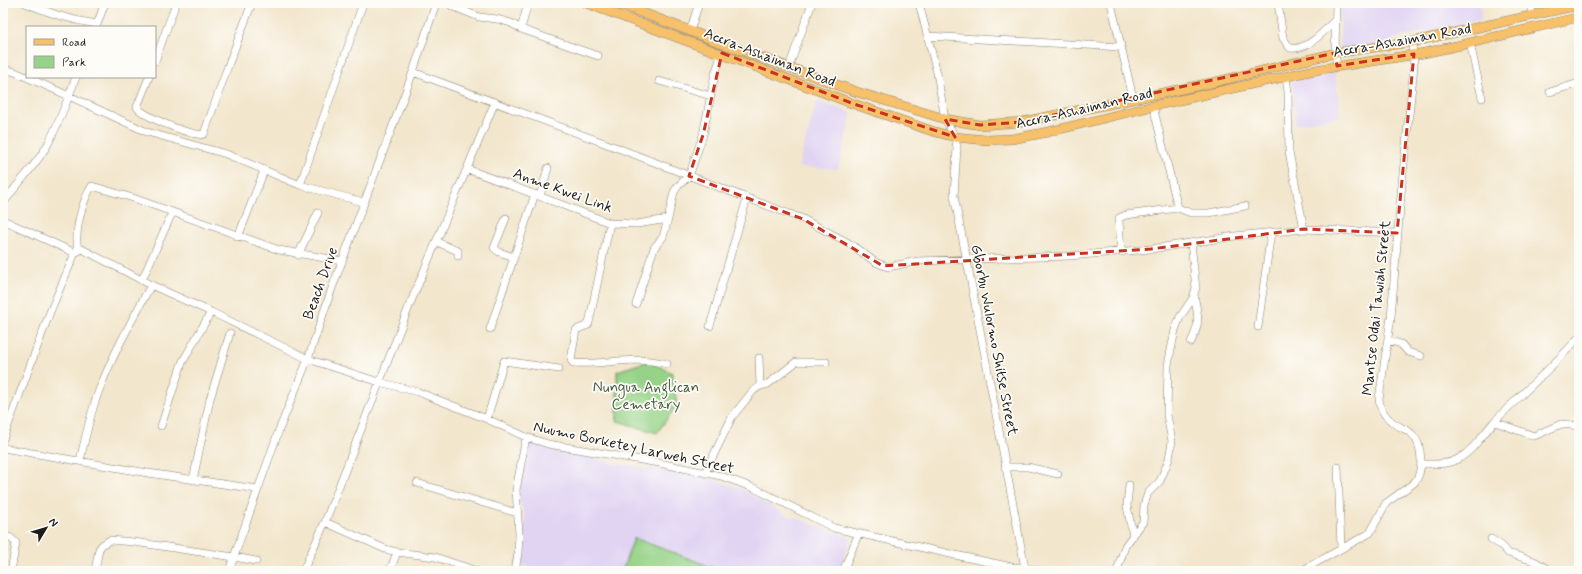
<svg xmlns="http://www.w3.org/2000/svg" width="1582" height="574" font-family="Mynerve,sans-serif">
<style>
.built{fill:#e1d4f3}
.green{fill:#96d388;stroke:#597852}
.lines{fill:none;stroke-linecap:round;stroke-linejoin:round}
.minor-casing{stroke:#878174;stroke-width:8}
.major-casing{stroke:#878174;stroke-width:10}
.minor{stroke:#fff;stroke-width:7}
.major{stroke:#f7c06b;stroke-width:9}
.marked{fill:none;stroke:#c8321e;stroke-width:3;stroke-dasharray:8 5;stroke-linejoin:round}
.labels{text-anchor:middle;stroke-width:3.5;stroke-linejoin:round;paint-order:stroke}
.street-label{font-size:15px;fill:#1c1c1c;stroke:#fdfcf7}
.park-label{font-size:15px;fill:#475c42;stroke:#fdfcf7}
</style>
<rect width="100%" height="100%" fill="#fdfcf7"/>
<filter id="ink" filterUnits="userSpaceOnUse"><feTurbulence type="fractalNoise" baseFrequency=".025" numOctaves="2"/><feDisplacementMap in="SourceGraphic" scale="8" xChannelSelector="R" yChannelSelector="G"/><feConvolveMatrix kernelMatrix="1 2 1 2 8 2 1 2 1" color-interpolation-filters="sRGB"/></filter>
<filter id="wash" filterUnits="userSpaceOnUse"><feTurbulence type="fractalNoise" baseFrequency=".012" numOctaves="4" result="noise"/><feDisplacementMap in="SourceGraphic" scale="16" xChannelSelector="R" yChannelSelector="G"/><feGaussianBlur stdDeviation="0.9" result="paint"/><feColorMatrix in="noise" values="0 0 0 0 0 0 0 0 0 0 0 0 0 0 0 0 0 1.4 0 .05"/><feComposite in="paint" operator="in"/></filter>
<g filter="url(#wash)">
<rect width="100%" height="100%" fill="#f2e6cc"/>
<path class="built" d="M1340,3H1480L1481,20L1392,39V43L1340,50Z
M1335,72L1340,116L1296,124L1292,81Z
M817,101L852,113L838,169L798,167Z
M530,444L620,464L696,474L738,487L785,514L852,538L838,571H540L521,564L525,515L517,496Z"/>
<path class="green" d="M649,361L672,373L677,405L657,433L617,421V371Z
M634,538L722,571H622Z"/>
</g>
<g filter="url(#ink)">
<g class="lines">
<g class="minor-casing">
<path id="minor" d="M25,3C50,13 69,20 97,24
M528,3L521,29L598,56
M919,3L937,73L945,119L955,137L957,148L954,196L967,261L1025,568
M1111,3L1133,98
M1278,3L1283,38L1290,48C1308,51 1325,30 1336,19
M1336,3L1335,53L1337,66
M1531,3L1532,15
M452,6L479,17L497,19L511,23L521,29
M96,27L105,3
M690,31L699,3
M927,36L1121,47
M1470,43L1482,98
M155,61L176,3
M789,67L812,3
M3,69L15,72L69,96L147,132L226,154L300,185L363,202
M413,72L615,147L747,198L710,326
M1286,76L1288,92L1289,152L1304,229
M149,77L137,107C142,116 195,138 204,134L228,66L252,3
M659,81L711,96
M1550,92L1579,83
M1153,106L1178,208
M467,169L610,223L637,224L668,219L674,192L678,186L689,176L703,135L715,74L722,53
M300,185L363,3
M540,196L548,168
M747,198L803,219L849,243L875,262L888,267L918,261L1069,256L1151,249L1235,236L1304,229L1397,233
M3,204C17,183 37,165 49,142C59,122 68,99 76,77
M506,218L494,248L499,252L514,257
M3,220L75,253
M610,223L589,323L588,325L576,330L571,360L573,363C607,365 633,355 667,364
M238,237L264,171
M437,242L458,251V256
M78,250C74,232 82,201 92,186L133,198L279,250L342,261
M1121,252L1119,221V218L1126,215L1178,208L1191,213H1209L1245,206
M298,255L318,213
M142,280L172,213
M636,304L654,248L663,237L668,219
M1258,327L1271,232
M490,329L535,194
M1388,340L1401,344L1408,352L1421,356
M1191,342C1201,322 1198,316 1194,295
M759,358L760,386
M487,419L504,361L559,369
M1495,422L1531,435L1534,436L1561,424L1579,426
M161,426L182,363L211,312
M3,439L50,312L75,253L82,249L151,285L211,312L308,359L379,382L418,392L487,419L526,437L548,444L659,463L721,476L754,488L834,528L955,555L1012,567L1025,568L1040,571
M3,448L148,473L257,489
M80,461C85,438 90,415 98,393C112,356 132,320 151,285
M1422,464C1434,464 1447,465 1458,459C1473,451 1483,434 1494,422C1522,393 1553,367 1579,337
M1005,467H1028L1058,474
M1338,467L1341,548
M705,473L732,417L753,391L760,386L768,384L796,362H826
M193,480L210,399L230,333
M417,483L517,513
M1129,485L1127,506L1133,536
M325,522L385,549L397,552L435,557L477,571
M3,536L11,538L16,543L11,571
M1491,539L1502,546L1508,553L1534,561L1552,571
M95,571L99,549L102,545L110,540L134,542L234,557L256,561
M229,571L279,430L308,359L331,291L413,72L436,3
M303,571L325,522L410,304L495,102
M390,571L397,552
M515,571L518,553L519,534L516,490L526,437
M843,571L858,535
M1117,571L1125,546L1143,522L1144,505L1148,493L1160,481L1169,459L1172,441L1167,415L1168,365L1175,330L1180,317L1193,298L1196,288L1191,243
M1301,571L1370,533L1386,503L1414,483C1424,472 1423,445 1412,434C1407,429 1401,428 1395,424C1386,418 1380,410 1379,399L1391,317L1402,183L1414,66L1412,42"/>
</g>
<g class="major-casing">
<path id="major" d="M586,3L854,104L932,131L955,137L986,140L1012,139L1048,132L1153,106L1315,70L1424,53L1470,43L1579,17
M617,3L724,44L857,92L945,119L980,125L1022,122L1211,83L1335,53L1412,42L1579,5"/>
</g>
<use href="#minor" class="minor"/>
<use href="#major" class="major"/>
</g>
</g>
<path class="marked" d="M722,53L854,104L955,137L945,119L980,125L1022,122L1335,53L1337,66L1414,54L1397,233L1304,229L1151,249L883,266L803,219L689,176L703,135Z"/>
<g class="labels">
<g class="street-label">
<text transform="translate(1402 40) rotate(-10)" y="5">Accra-Ashaiman Road</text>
<text transform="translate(770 57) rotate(21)" y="5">Accra-Ashaiman Road</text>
<text transform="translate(1084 108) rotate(-13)" y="5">Accra-Ashaiman Road</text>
<text transform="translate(563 190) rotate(20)" y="5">Anme Kwei Link</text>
<text transform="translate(320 283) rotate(-70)" y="5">Beach Drive</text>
<text transform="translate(1376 308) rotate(-84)" y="5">Mantse Odai Tawiah Street</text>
<text transform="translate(995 340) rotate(79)" y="5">Gborbu Wulormo Shitse Street</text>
<text transform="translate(634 447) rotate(12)" y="5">Nuumo Borketey Larweh Street</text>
</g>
<g class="park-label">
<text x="646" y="392">Nungua Anglican<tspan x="646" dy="17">Cemetary</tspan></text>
</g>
</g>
<rect width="1582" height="574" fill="none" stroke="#fdfcf7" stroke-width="16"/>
<rect x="26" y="26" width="130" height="52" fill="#fdfcf7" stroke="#a3a29f"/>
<rect x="34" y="39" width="20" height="6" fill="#f7c06b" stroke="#a3a29f"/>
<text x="62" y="46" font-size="12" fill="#1c1c1c">Road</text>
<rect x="34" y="56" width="20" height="12" fill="#96d388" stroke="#a3a29f"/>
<text x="62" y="66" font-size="12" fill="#1c1c1c">Park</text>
<g transform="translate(46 528) rotate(52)" stroke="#fdfcf7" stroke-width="3" paint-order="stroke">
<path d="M0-3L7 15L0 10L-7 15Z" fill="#1c1c1c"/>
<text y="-6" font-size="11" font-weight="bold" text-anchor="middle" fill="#1c1c1c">N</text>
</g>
</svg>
